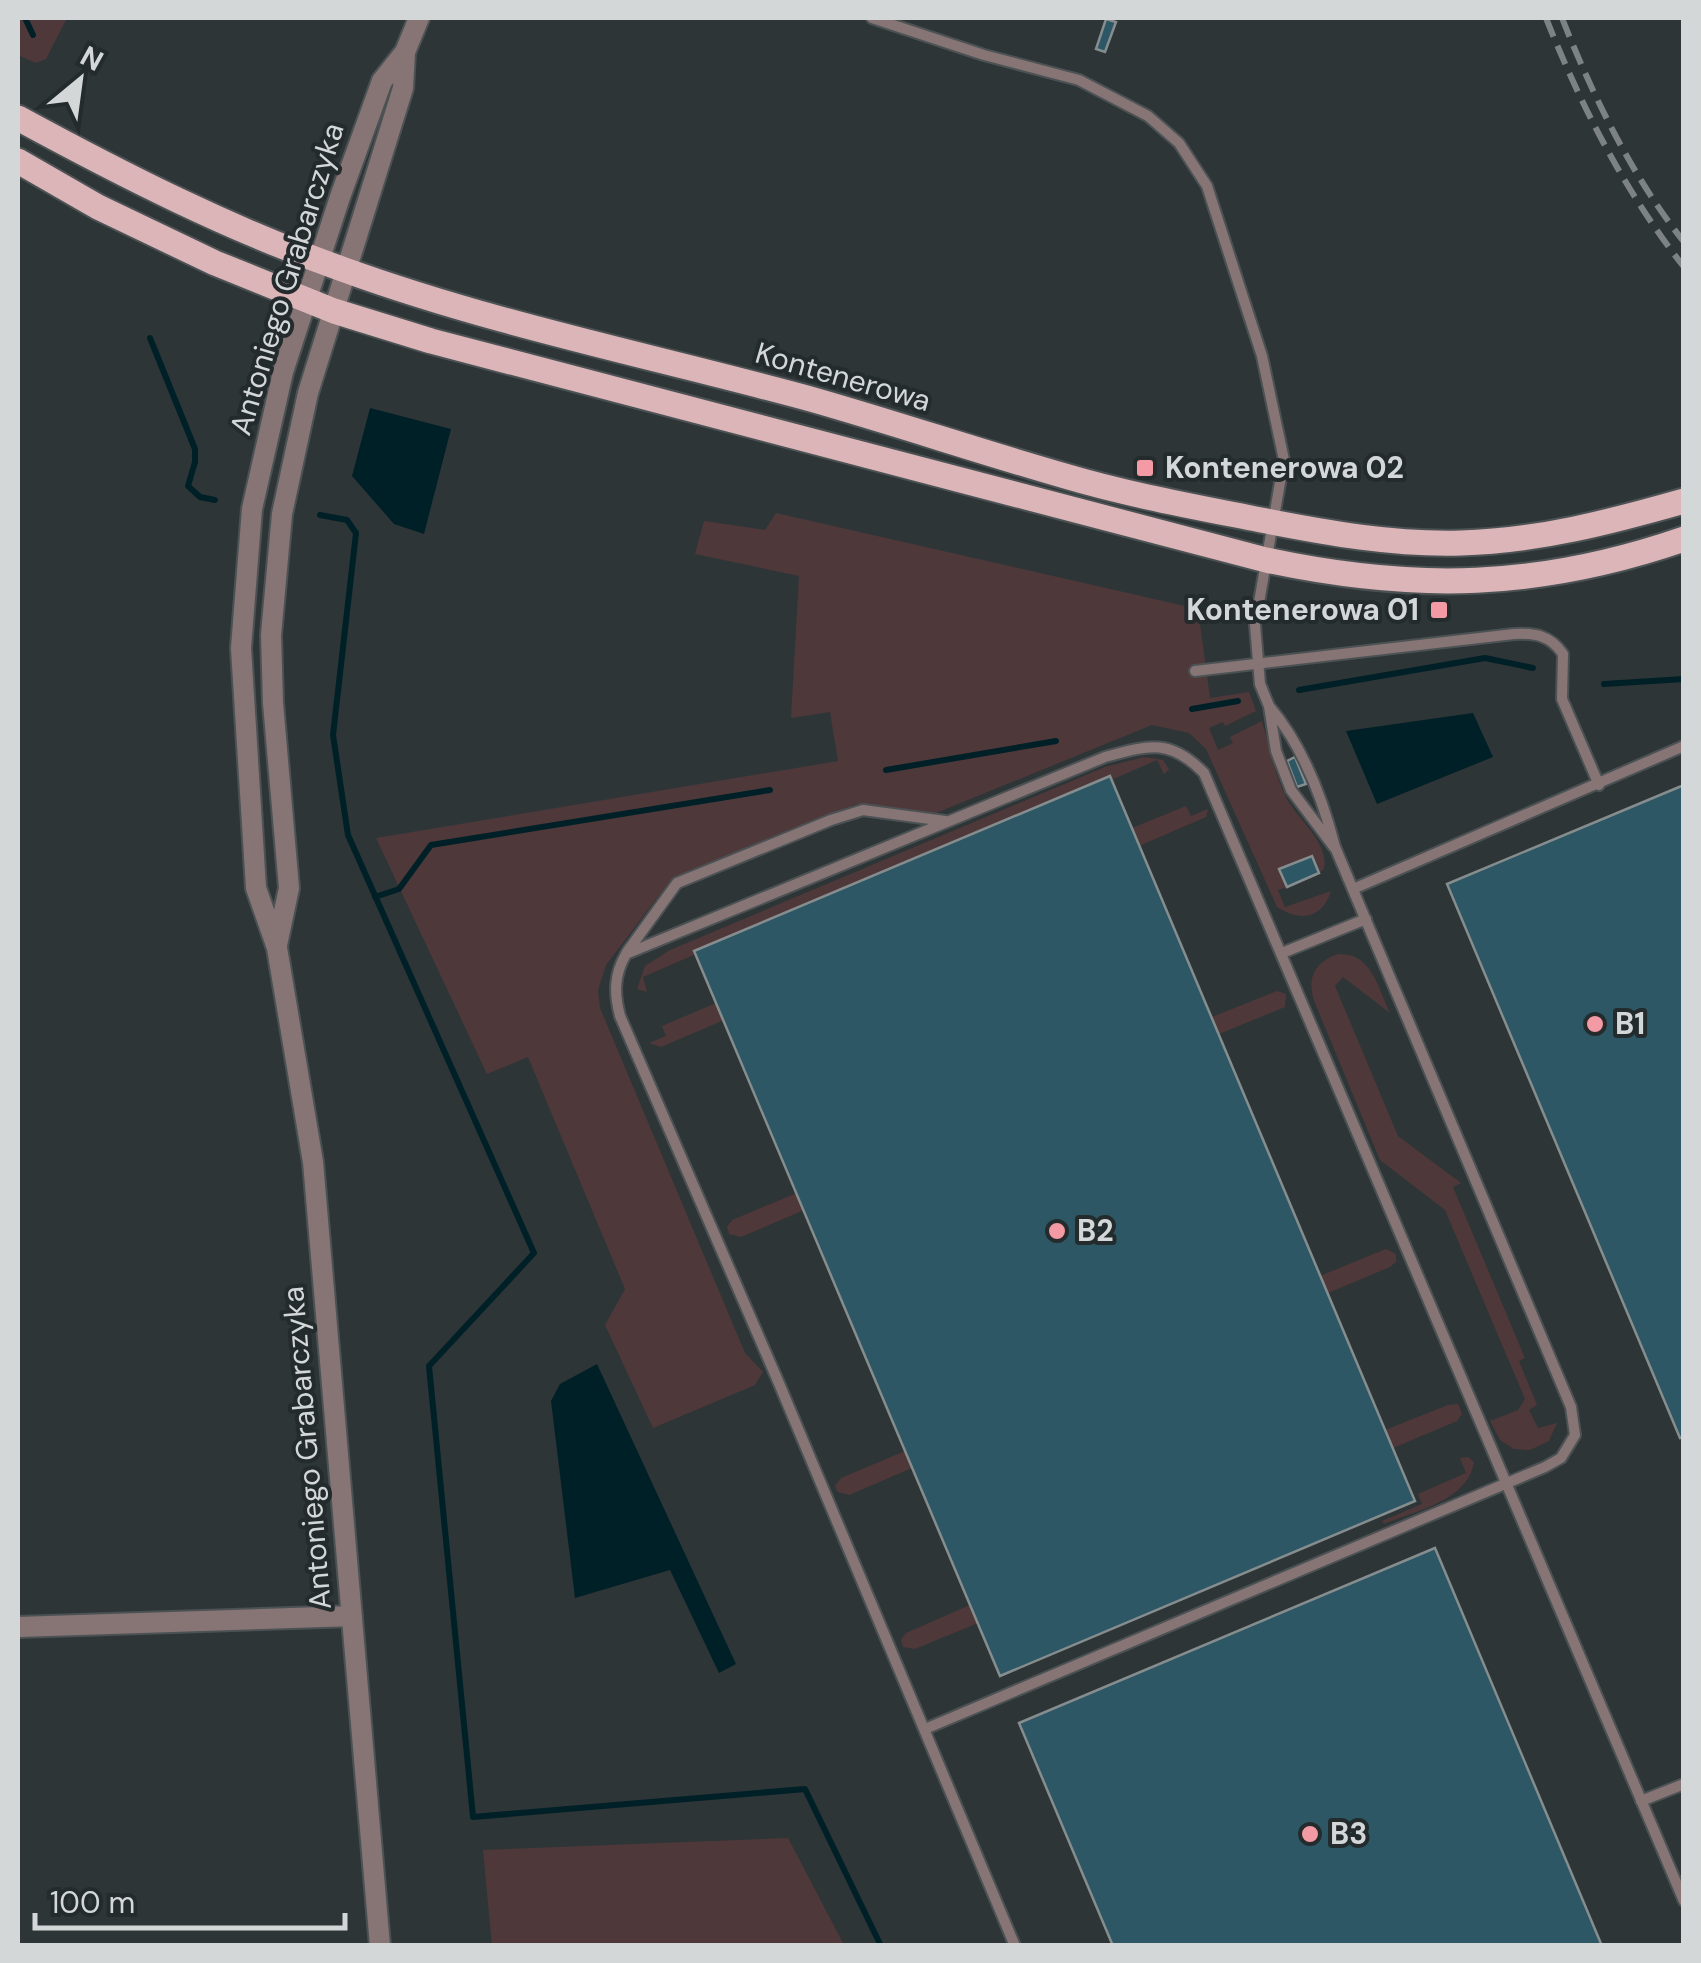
<svg xmlns="http://www.w3.org/2000/svg" width="1701" height="1963" font-family="'DM Sans',sans-serif">
<style>
.green{fill:#4f383a}
.water{fill:#002028}
.lines{fill:none;stroke-linecap:round;stroke-linejoin:round}
.stream{stroke:#002028;stroke-width:6}
.building{fill:#2d5764;stroke:#868d8f;stroke-width:2.5}
.lane-casing{stroke:#4c5254;stroke-width:14}
.street-casing{stroke:#4c5254;stroke-width:24}
.primary-casing{stroke:#4c5254;stroke-width:29}
.lane{stroke:#877576;stroke-width:10}
.street{stroke:#877576;stroke-width:20}
.primary{stroke:#dbb5b8;stroke-width:25}
.rail{stroke:#7d8384;stroke-width:6;stroke-dasharray:20 10;stroke-linecap:butt}
.poi-dot{fill:#f49aa4;stroke:#242b2d;stroke-width:4}
.labels{text-anchor:middle;stroke-width:8;stroke-linejoin:round;paint-order:stroke}
.street-label{font-size:30px;fill:#d3d7d8;stroke:#242b2d}
.poi-label{font-size:30px;font-weight:bold;fill:#d3d7d8;stroke:#242b2d;text-anchor:start}
</style>
<rect width="100%" height="100%" fill="#2e3537"/>
<path class="green" d="M18,18H67L46,59L36,63L18,55Z
M776,513L1198,609L1210,698L1249,692L1256,711L1225,726L1223,722L1209,728L1218,750L1233,743L1230,737L1262,721C1270,748 1274,774 1287,799C1299,821 1329,842 1324,869L1319,873L1311,856L1280,869L1287,887L1278,890L1285,907L1331,891C1322,919 1300,922 1277,907L1206,749L1189,733L1152,725L936,813L856,804L676,878L670,881L606,965L598,990L600,1008L745,1353L763,1372L755,1385L653,1428L605,1325L625,1289L528,1057L487,1074L376,838L838,761L830,712L791,718L799,576L695,554L704,521L765,530Z
M1144,757L1163,760L1169,769L1164,774L1157,760L1111,780L1109,776L695,950L696,954L643,977L647,992L637,989L645,966L670,950L1105,767Z
M1186,806L1191,816L1208,809L1206,817L1139,846L1132,828Z
M1339,954C1372,953 1378,988 1390,1013L1343,977L1335,986L1398,1136L1461,1183L1453,1187L1525,1358L1519,1361L1537,1405L1529,1410L1538,1428L1557,1423L1549,1441L1530,1450L1514,1449L1500,1440L1490,1421L1518,1410L1525,1399L1445,1210L1380,1160L1315,1003C1306,980 1314,961 1339,954Z
M1277,991L1286,994L1285,1007L1219,1034L1212,1017Z
M716,1003L724,1020L661,1047L649,1043L666,1036L662,1026Z
M797,1193L804,1210L741,1237L729,1234L727,1227L732,1220Z
M1386,1249L1396,1254V1262L1390,1267L1328,1293L1320,1276Z
M1458,1404L1462,1414L1457,1421L1393,1448L1385,1430L1448,1405Z
M905,1451L912,1468L849,1495L838,1492L835,1486L841,1478Z
M1468,1457L1474,1462C1468,1501 1415,1511 1384,1524L1382,1521L1422,1504L1418,1494L1466,1473L1460,1458Z
M970,1605L978,1623L915,1649L903,1647L901,1640L906,1633Z
M788,1838L844,1945H492L483,1850Z"/>
<path class="water" d="M370,408L451,429L424,534L394,524L352,476Z
M1473,713L1493,757L1377,804L1346,731Z
M597,1364L736,1664L719,1673L670,1570L575,1598L551,1401L560,1384Z"/>
<g class="lines">
<path class="stream" d="M25,18L33,35
M150,338L195,449V462L188,486L200,497L215,500
M320,515L347,520L356,533L333,735L348,835L534,1253L429,1366L473,1817L805,1789L881,1946
M1604,684L1684,679
M1299,690L1485,658L1533,668
M1192,709L1238,701
M886,770L1056,741
M375,897L399,889L431,845L770,790"/>
</g>
<path class="building" d="M1106,19L1116,22L1105,52L1096,49Z
M1295,757L1306,784L1297,787L1287,761Z
M1110,776L1415,1501L1000,1676L694,951Z
M1684,785V1437L1680,1438L1447,884Z
M1312,856L1319,873L1287,887L1279,869Z
M1435,1548L1602,1946H1113L1019,1723Z"/>
<g class="lines">
<g class="lane-casing">
<path id="lane" d="M872,18L984,55L1079,80L1148,116L1179,143L1207,186L1262,356L1284,460L1255,625L1260,684L1269,706L1276,751L1291,790L1334,847
M1195,671L1514,634C1535,633 1550,635 1563,654L1562,699L1599,785
M1353,889L1684,746
M627,952L677,883L831,820L863,810L945,821
M1282,953L1366,919
M925,1729L1545,1467L1561,1458L1575,1435L1571,1407L1335,847C1322,796 1303,746 1269,706
M1641,1801L1684,1784
M1015,1946L778,1381L620,1016C614,993 614,975 626,954L1105,757C1149,745 1170,738 1204,773L1684,1901"/>
</g>
<g class="street-casing">
<path id="street" d="M277,945L289,888L273,703L271,635L282,514L308,393L403,88L405,52
M18,1627L352,1616
M380,1946L313,1162L277,948L256,888L241,648L252,509L283,372L340,197L382,81L405,52L419,18"/>
</g>
<g class="primary-casing">
<path id="primary" d="M18,118C123,175 229,229 342,269C496,325 657,357 814,400C898,424 981,452 1065,476C1129,495 1196,507 1261,520C1327,533 1394,545 1461,543C1538,541 1610,522 1684,501
M18,161L98,207L215,263L334,311L431,341L1266,560C1415,592 1539,589 1684,539"/>
</g>
<use href="#lane" class="lane"/>
<use href="#street" class="street"/>
<use href="#primary" class="primary"/>
<path class="rail" d="M1546,18C1581,106 1625,192 1684,267
M1562,18C1593,96 1631,175 1684,242"/>
</g>
<g class="poi-dot">
<rect x="1135" y="458" width="20" height="20" rx="5"/>
<rect x="1429" y="600" width="20" height="20" rx="5"/>
<circle cx="1595" cy="1024" r="10"/>
<circle cx="1057" cy="1231" r="10"/>
<circle cx="1310" cy="1834" r="10"/>
</g>
<g class="labels">
<g class="street-label">
<text transform="translate(287 279) rotate(-73)" y="10">Antoniego Grabarczyka</text>
<text transform="translate(843 377) rotate(16)" y="10">Kontenerowa</text>
<text transform="translate(307 1448) rotate(-95)" y="10">Antoniego Grabarczyka</text>
</g>
<g class="poi-label">
<text x="1165" y="478">Kontenerowa 02</text>
<text x="1419" y="620" text-anchor="end">Kontenerowa 01</text>
<text x="1615" y="1034">B1</text>
<text x="1077" y="1241">B2</text>
<text x="1330" y="1844">B3</text>
</g>
</g>
<rect width="1701" height="1963" fill="none" stroke="#d3d7d8" stroke-width="40"/>
<g transform="translate(80 80) rotate(29)" stroke="#242b2d" stroke-width="8" paint-order="stroke">
<path d="M0-8L18 38L0 25L-18 38Z" fill="#d3d7d8"/>
<text y="-15" font-size="28" font-weight="bold" text-anchor="middle" fill="#d3d7d8">N</text>
</g>
<path d="M35 1913v15h310v-15" fill="none" stroke="#d3d7d8" stroke-width="5"/>
<text x="50" y="1913" font-size="30" fill="#d3d7d8" stroke="#242b2d" stroke-width="8" paint-order="stroke">100 m</text>
</svg>
